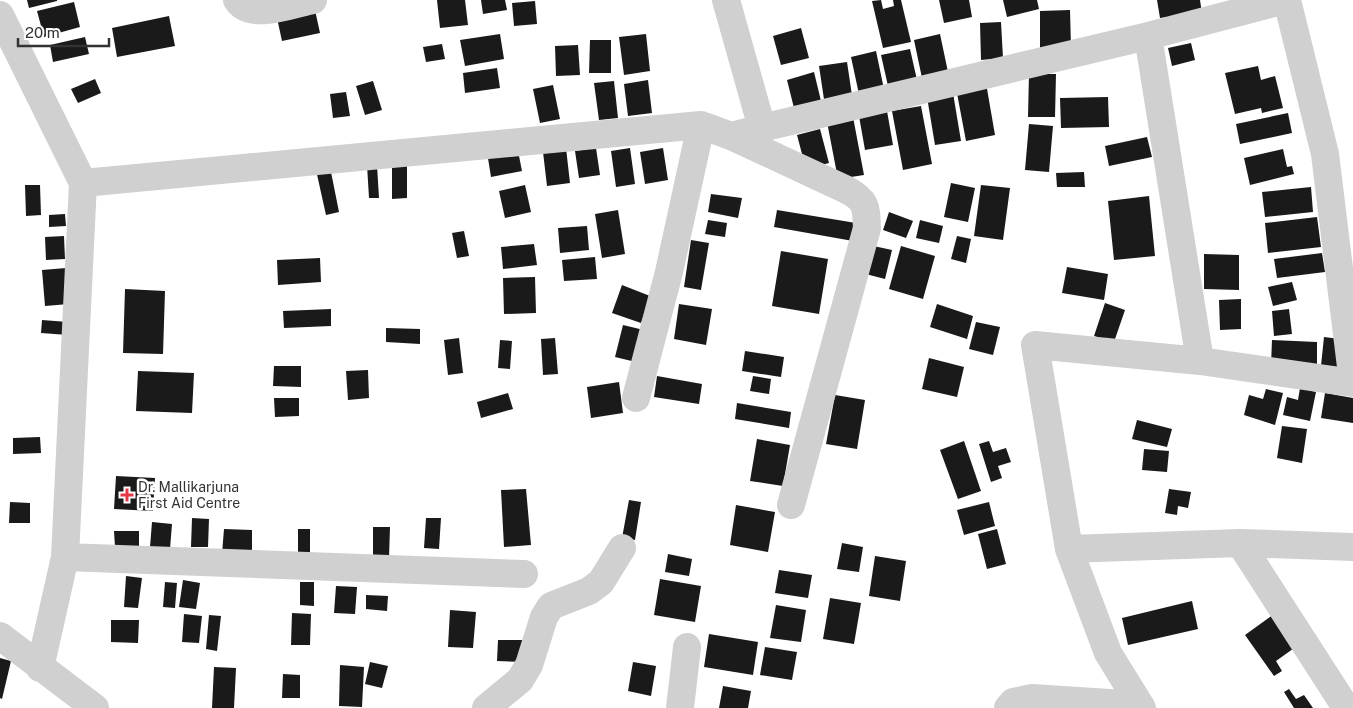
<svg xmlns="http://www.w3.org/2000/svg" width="1353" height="708" font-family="'Public Sans',sans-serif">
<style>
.building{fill:#1a1a1a}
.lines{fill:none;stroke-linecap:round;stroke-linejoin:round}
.minor{stroke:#d0d0d0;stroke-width:28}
.poi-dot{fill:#e63946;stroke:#fff;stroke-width:2}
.labels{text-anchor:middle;stroke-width:5;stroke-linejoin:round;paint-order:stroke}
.poi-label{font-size:14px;fill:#333;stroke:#fff;text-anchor:start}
</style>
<rect width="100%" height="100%" fill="#fff"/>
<path class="building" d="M27,0H57V1L29,8Z
M437,0H465L468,25L440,28Z
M481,0H505L507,10L483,14Z
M881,0L883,9L894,6L893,0H901L911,42L883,48L872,1Z
M939,0H969L972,17L944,23Z
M1003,0H1037L1039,9L1007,17Z
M1157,0H1200L1202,13L1160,18Z
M535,1L537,24L514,26L512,3Z
M74,2L80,27L44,37L37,11Z
M315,10L320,33L282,41L277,18Z
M1070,10L1071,47L1040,48V11Z
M169,16L175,46L117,57L112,28Z
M1001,22L1003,58L981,60L980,23Z
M801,28L809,58L781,65L773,36Z
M500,34L504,59L465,66L460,40Z
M646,34L650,71L624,75L619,37Z
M940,34L948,72L922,78L914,40Z
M85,37L89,54L53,62L50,45Z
M590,40H611V73H589Z
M1191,43L1195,60L1172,66L1168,48Z
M442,44L445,59L426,62L423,47Z
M578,45L580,75L556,76L555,46Z
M910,49L917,80L888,86L881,55Z
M876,51L885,94L860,99L851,57Z
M847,62L853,102L825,106L819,66Z
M1258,66L1261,80L1275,76L1283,108L1262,113L1261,108L1235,114L1225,73Z
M497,68L500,88L465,93L463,73Z
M814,72L821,101L794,108L787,80Z
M1029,74H1056L1055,117H1028Z
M95,79L101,93L78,103L71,89Z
M648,80L652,113L628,116L624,84Z
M373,81L382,110L365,115L356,86Z
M614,81L618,118L599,120L594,83Z
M986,83L995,135L966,141L956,88Z
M553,85L560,119L540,123L533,89Z
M346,92L350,116L333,118L330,94Z
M953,93L961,141L935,145L927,97Z
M1108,97L1109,127L1061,128L1060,98Z
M921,106L932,164L903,170L892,111Z
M887,111L893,145L865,150L859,116Z
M1288,113L1292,133L1240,144L1236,124Z
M853,117L864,175L838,179L827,122Z
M1029,124L1053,126L1049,172L1025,170Z
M820,129L829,163L806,169L797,135Z
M1147,137L1152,157L1109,166L1105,146Z
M517,146L522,171L491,177L487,152Z
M566,148L570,183L547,186L543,152Z
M596,148L600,175L579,178L575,151Z
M630,148L635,184L616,187L611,151Z
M663,148L668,180L645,184L640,152Z
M1283,149L1287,167L1292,166L1294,174L1250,185L1244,158Z
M367,165H377L379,198H369Z
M407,166V198L392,199V167Z
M330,167L339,212L326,215L316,170Z
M1084,172L1085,187H1057L1056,173Z
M951,183L975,188L968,222L944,217Z
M25,185H40L41,215L26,216Z
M525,185L531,212L505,218L499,191Z
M981,185L1010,188L1003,240L974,236Z
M1311,187L1313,212L1265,217L1262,192Z
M711,194L742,198L738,218L708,212Z
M1149,196L1155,256L1114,260L1108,201Z
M618,210L625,254L602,258L595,214Z
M777,210L856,223L853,241L774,227Z
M889,212L913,221L906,238L883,230Z
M65,214L66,226L49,227V215Z
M1317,217L1321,247L1268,253L1265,223Z
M708,220L727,223L725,237L705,234Z
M920,220L943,226L939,243L916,238Z
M587,226L589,250L560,253L558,228Z
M464,231L469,256L457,258L452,233Z
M64,236L65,259L46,260L45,237Z
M957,236L971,239L966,263L951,259Z
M691,240L709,243L701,290L684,287Z
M534,244L537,265L503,269L501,247Z
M869,245L892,250L885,279L862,273Z
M901,246L935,256L923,299L889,289Z
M781,251L828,259L819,314L772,306Z
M1322,253L1325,272L1277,278L1274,259Z
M1204,254L1239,255V290L1204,289Z
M595,257L597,279L564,281L562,260Z
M320,258L321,282L278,285L277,260Z
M1067,267L1108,274L1104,300L1062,293Z
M66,268L69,304L45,306L42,270Z
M535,277L536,313L504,314L503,278Z
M1292,282L1297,300L1273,306L1268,287Z
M622,285L650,296L641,323L612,313Z
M125,289L165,291L163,354L123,353Z
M1241,299V329L1220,330L1219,300Z
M1105,303L1125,310L1114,342L1094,336Z
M679,304L712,309L706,345L674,339Z
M937,304L973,316L967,339L930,327Z
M331,309V326L284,328L283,311Z
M1289,309L1292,334L1274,336L1272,311Z
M42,320L68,322V335L41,333Z
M976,322L1000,327L993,355L969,349Z
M623,325L648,331L640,363L615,357Z
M386,328L420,329V344L386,342Z
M1324,337L1340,339L1336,376L1320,375Z
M459,338L463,373L448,375L444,340Z
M555,338L558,374L543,375L541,339Z
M500,340L512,341L510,369L498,368Z
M1272,340L1317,342V366L1271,365Z
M745,351L784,357L781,377L742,371Z
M929,358L964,367L957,397L922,389Z
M274,366H301V387L273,386Z
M368,370L369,398L348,400L346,371Z
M138,371L194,373L192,413L136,411Z
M657,376L702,384L699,404L654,397Z
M753,376L771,379L769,394L750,391Z
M619,382L623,413L591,418L587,387Z
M1300,388L1316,392L1310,421L1283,415L1287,397L1298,400Z
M1266,389L1283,393L1275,425L1244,415L1249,395L1263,399Z
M508,393L513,409L481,418L477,402Z
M1325,393L1353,398V423L1321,418Z
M835,395L865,400L857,449L826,444Z
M274,398H299V416L275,417Z
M737,403L791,412L789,428L735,419Z
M1137,420L1172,429L1167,447L1132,439Z
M1282,426L1307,429L1302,463L1277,458Z
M40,437L41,453L13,454V438Z
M757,439L790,445L783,486L750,481Z
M964,441L981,491L958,499L940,450Z
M989,441L993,452L1006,448L1011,462L998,466L1002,478L991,482L979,444Z
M1144,449L1169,451L1167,472L1142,470Z
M116,476L155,478L153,511L114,509Z
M526,489L531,545L504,547L501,490Z
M1169,489L1191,492L1188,508L1178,506L1177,515L1165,513Z
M629,500L641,502L635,540L622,538Z
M10,502L30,503V523H9Z
M989,502L995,526L964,535L957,510Z
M736,505L775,512L768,552L730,545Z
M192,518L209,519L208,547H191Z
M426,518H441L439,549L424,548Z
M152,522L172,524L170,549L150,547Z
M373,527H390L389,558H373Z
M224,529L252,530V556L222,554Z
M298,529H310V556H298Z
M997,529L1006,564L987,569L978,534Z
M114,531H139V547H115Z
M842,543L863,547L859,572L837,569Z
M668,554L692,559L689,576L665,572Z
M875,556L906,561L900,601L869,596Z
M779,570L812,575L808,598L775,593Z
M126,576L142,578L138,608L124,607Z
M660,579L701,586L695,622L654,615Z
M183,580L200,583L196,609L179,607Z
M165,582L177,583L175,608L163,607Z
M300,582H314V606L300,605Z
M336,586L357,587L355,614L334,613Z
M366,595L388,596L387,611L366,609Z
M830,598L861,603L854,644L823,639Z
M1192,601L1198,629L1128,645L1122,618Z
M776,605L806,610L801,642L770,638Z
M450,610L476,612L473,648L448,647Z
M292,613L311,614L310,645H291Z
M184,614L202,616L199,643L182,642Z
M1274,614L1297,646L1276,661L1282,671L1274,676L1245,635Z
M209,615L221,616L217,651L206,649Z
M111,620H139L138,643L111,642Z
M709,634L758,642L753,675L704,667Z
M498,640H525V662L497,661Z
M765,647L797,652L792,680L760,675Z
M0,658L11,661L2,699L0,698Z
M370,662L388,666L382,688L365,684Z
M633,662L656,666L651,696L628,691Z
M340,665L364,667L362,707L339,706Z
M214,667L236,668L234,708H212Z
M283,674L300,675V698H282Z
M723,686L751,691L748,708H719Z
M1289,689L1296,699L1304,695L1313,708H1294L1284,692Z"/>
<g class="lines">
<path class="minor" d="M237,0C250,21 293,4 313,0
M1287,0L1325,154L1353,383
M0,15L83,183L65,557L40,668
M1148,36L1200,361
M762,128L1148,36L1285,0
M731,136L847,190C867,201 866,207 867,228L791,505
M83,183L701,125L731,136L762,128L726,0
M636,398L669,272L701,125
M1240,543L1353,547
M1069,549L1240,543L1345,706H1353
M65,557L524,574
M0,636L95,708
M486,708L520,680L529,665L544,617L551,606L589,591L601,582L622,548
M680,708L687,647
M1008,708L1013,702L1032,698L1140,705
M1142,708L1108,653L1069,549L1035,345L1200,361L1353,383"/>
</g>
<path class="poi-dot" d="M124.5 487.5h5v5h5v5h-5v5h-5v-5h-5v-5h5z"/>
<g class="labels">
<g class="poi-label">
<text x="138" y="492">Dr. Mallikarjuna<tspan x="138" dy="16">First Aid Centre</tspan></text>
</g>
</g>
<path d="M18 38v8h91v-8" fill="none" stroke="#333333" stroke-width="2.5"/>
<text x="25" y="38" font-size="15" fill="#333333" stroke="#ffffff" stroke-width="4" paint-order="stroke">20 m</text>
</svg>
